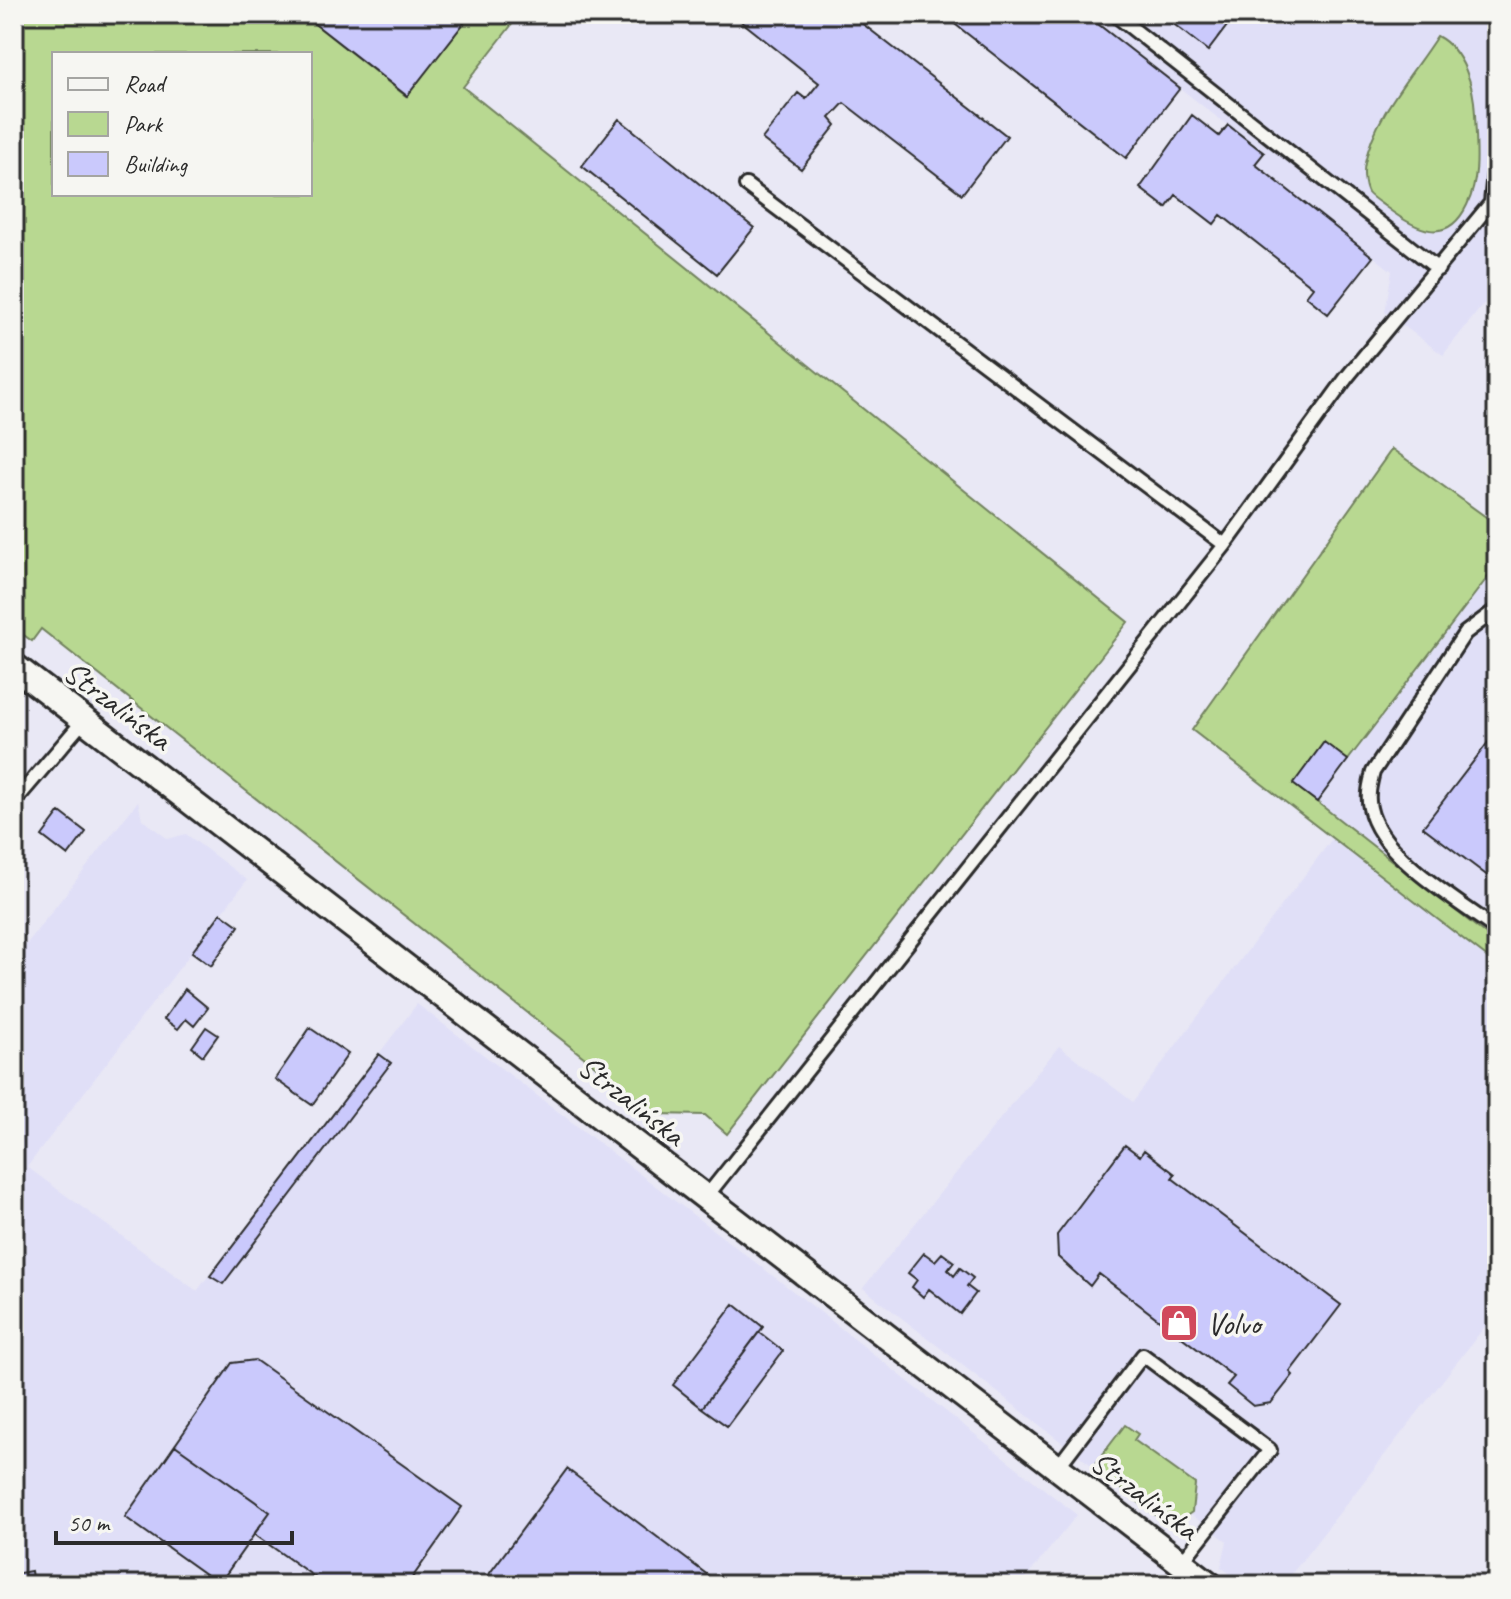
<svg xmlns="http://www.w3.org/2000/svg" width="1511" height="1599" font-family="Caveat,sans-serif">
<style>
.built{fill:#e0dff7}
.green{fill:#b8d891;stroke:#72825e;stroke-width:2;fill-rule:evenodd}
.building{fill:#cac9fc;stroke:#2b2b2b;stroke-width:2}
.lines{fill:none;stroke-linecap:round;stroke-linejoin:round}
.lane-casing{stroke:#2b2b2b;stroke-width:18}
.street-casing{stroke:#2b2b2b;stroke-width:30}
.lane{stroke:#f6f6f2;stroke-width:12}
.street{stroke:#f6f6f2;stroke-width:24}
.labels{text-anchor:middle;stroke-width:7;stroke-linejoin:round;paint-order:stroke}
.street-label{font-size:32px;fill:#2b2b2b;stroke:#f6f6f2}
.poi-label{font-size:32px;fill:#2b2b2b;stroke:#f6f6f2;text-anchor:start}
</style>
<rect width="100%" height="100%" fill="#e9e8f5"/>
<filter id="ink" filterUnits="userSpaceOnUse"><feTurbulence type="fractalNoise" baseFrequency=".0125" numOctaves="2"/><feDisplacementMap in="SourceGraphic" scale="16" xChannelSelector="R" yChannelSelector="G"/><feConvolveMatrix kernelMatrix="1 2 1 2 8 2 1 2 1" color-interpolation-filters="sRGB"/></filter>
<g filter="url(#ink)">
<path class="built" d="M1085,14H1497V287L1443,355L1385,312L1392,271L1255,164L1263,153Z
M1392,449L1497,525V1311L1283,1585H1245L1221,1567L1227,1541L1190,1514L1171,1527L863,1288L1059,1046L1133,1102L1332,839L1192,730Z
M138,801L142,819L168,839L186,834L247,880L27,1167L197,1291L417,1004L819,1311L1077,1515L1020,1585H14V960Z"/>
<path class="green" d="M20,14H302L406,96L471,14H512L517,18L463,87L1128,622L727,1134L705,1115L656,1114L41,629L32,641L14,628V22ZM54,54H310V194H54Z
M1437,36C1464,50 1474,87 1475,114C1476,144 1481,177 1467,205C1447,247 1415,229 1387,208C1382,204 1372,198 1368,193C1364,185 1363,171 1365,163C1374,116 1412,75 1437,36Z
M1392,449L1497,525V565L1348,760L1294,784L1497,943V965L1192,730Z
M1125,1425L1138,1434L1134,1440L1195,1484L1192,1512L1171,1527L1093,1467Z"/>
<path class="building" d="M302,14H471L407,96Z
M732,14H850L1007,136L962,194L844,103L830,118L836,125L801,169L762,139L798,93L806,99L819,83Z
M942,14H1085L1180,88L1126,158Z
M1161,14H1236L1208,51Z
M1192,115L1219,136L1228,125L1264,153L1255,164L1373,257L1328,314L1306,296L1313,287L1221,215L1214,224L1176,195L1166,208L1140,188Z
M619,119L754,228L717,274L582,166Z
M1496,732H1497V883L1423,827Z
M1324,742L1348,760L1317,802L1293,784Z
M60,812L86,832L68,856L42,836Z
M221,913L239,926L211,966L192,952Z
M185,989L208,1008L194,1026L186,1019L178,1029L164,1019Z
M206,1027L218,1035L203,1056L192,1047Z
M310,1028L348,1054L312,1105L275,1079Z
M379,1054L391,1063L223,1284L210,1276Z
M1125,1145L1140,1156L1144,1150L1175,1174L1172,1178L1341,1305L1290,1372L1293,1375L1271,1403L1253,1406L1227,1385L1234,1377L1099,1274L1090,1286L1058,1257L1057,1235Z
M924,1253L935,1261L942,1253L954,1262L948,1270L954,1276L960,1268L973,1278L967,1286L976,1293L960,1314L929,1289L923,1297L912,1287L917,1280L908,1273Z
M734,1304L763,1327L702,1408L673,1385Z
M759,1332L783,1351L727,1426L702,1408Z
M255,1360L462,1507L407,1585H326L254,1534L270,1512L175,1445L232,1363Z
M175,1445L270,1512L219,1584L125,1517Z
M567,1469L721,1585H481Z
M31,1571L33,1585H14V1574Z"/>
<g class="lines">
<g class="lane-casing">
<path id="lane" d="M1114,14L1438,269
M746,185L1225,545
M1497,609L1465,633L1373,772C1370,784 1367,796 1370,808C1380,857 1459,901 1497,930
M14,802L84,720
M706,1197L1225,545L1347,377L1491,203L1497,142
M1057,1468L1143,1355L1270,1450L1181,1563"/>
</g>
<g class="street-casing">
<path id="street" d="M14,666L1210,1585"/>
</g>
<use href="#lane" class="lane"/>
<use href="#street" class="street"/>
</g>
</g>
<defs>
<g id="shop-square" transform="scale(2)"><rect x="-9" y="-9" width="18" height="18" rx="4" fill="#d1495b" stroke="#f6f6f2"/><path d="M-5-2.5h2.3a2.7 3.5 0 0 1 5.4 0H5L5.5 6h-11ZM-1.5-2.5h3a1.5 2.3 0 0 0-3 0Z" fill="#fff"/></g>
</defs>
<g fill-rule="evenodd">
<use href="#shop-square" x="1179" y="1323"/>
</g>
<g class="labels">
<g class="street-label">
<text transform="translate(118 705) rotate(37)" y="11">Strzalińska</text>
<text transform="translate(632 1100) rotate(38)" y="11">Strzalińska</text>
<text transform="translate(1145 1495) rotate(37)" y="11">Strzalińska</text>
</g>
<g class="poi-label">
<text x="1207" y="1334">Volvo</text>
</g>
</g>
<rect width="1511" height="1599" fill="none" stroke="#f6f6f2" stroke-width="48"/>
<rect x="24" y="24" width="1463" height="1551" fill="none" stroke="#2b2b2b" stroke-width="3" filter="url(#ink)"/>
<rect x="52" y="52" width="260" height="144" fill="#f6f6f2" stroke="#a5a5a2" stroke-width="2"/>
<rect x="68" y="78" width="40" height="12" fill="#f6f6f2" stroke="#a5a5a2" stroke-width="2"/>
<text x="124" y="92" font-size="24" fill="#2b2b2b">Road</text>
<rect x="68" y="112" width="40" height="24" fill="#b8d891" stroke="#a5a5a2" stroke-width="2"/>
<text x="124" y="132" font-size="24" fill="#2b2b2b">Park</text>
<rect x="68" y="152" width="40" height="24" fill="#cac9fc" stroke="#a5a5a2" stroke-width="2"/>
<text x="124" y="172" font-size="24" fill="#2b2b2b">Building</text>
<path d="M56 1531v12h236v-12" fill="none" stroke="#2b2b2b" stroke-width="4"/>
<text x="68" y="1531" font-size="24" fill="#2b2b2b" stroke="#f6f6f2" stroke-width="6" paint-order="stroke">50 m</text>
</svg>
